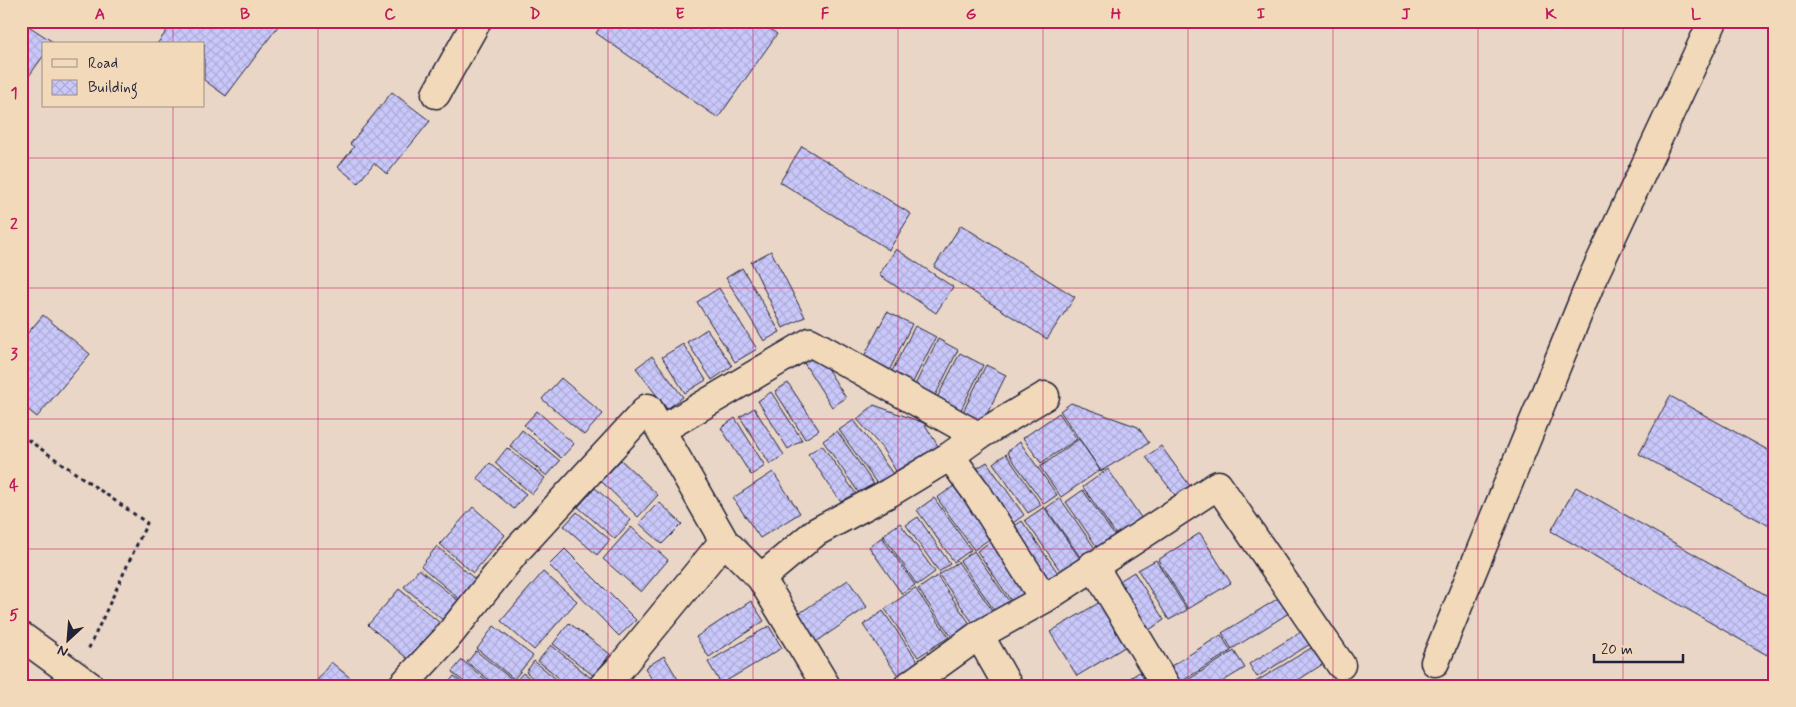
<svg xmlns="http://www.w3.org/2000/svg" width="1796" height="707" font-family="Mynerve,sans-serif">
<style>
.building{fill:url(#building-cross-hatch);stroke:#22223b}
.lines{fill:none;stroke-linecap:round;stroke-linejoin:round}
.minor-casing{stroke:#22223b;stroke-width:31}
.path{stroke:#22223b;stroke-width:3;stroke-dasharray:4 4;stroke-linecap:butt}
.minor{stroke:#f1d9b9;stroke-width:28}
.grid{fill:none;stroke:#c2185b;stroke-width:1;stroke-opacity:0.55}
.neatline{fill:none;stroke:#c2185b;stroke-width:2}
.grid-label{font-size:16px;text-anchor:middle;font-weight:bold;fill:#c2185b}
</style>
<defs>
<pattern id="building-cross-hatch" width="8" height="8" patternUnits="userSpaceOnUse" patternTransform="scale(1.25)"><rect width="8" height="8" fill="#cac8fa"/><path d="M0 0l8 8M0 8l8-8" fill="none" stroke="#adacd7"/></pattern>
</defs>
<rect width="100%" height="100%" fill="#e9d6c6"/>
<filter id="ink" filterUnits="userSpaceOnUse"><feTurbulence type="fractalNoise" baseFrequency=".02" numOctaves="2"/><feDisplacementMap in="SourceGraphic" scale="10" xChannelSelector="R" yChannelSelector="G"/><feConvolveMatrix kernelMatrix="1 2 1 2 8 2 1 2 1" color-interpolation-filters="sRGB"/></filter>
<g filter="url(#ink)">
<path class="building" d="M21,21L53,42L52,44H44V55L21,87Z
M174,21H282L226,96L204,80V44H157Z
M604,21H759L777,34L718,118L596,33Z
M392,92L430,121L387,174L374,163L358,183L338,167L354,147L350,144Z
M802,146L911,214L889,250L780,182Z
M961,225L1075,297L1047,339L934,267Z
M896,249L953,287L936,313L879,275Z
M771,251L805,317L783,328L751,262Z
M742,268L780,332L764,341L726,278Z
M719,288L757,349L735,362L697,302Z
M887,312L912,324L886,377L860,364Z
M43,315L90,354L37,417L21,404V341Z
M915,326L936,337L910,388L889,377Z
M707,329L732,366L712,380L687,342Z
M938,339L958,350L933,400L913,389Z
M683,344L706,380L685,393L662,357Z
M816,351L846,398L832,407L802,360Z
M960,353L983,365L960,412L936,400Z
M652,356L683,397L667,409L636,368Z
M986,365L1006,375L982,424L962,414Z
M561,378L603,414L584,435L542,399Z
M788,383L819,430L805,439L775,391Z
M771,392L802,440L788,449L758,401Z
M1670,396L1775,454V529L1639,454Z
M1071,403L1138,427L1149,443L1101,471L1060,411Z
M874,405L924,423L938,446L896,471L882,448L857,419Z
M754,408L784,455L770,464L740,417Z
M537,411L574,444L561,458L524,425Z
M1059,413L1077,439L1041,463L1023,438Z
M735,418L765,466L751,475L721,428Z
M854,420L893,474L878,485L839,430Z
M522,430L560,461L547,476L510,446Z
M837,431L875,486L861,496L823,441Z
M1079,439L1100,470L1061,497L1040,467Z
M1020,442L1057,495L1044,504L1007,452Z
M822,445L859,498L845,508L808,454Z
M1161,446L1195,493L1181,503L1146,457Z
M507,448L545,478L532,494L495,463Z
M1006,454L1041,505L1028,513L993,463Z
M621,460L658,495L638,517L601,481Z
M987,462L1024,515L1006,528L968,474Z
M490,463L526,494L514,509L477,478Z
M1108,469L1146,525L1121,542L1083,487Z
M773,472L800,513L760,538L733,498Z
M958,483L995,535L974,550L937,498Z
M1576,487L1775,600V641L1767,655L1551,531Z
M595,488L631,520L615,539L578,507Z
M1083,490L1119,542L1102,554L1066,502Z
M934,498L971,550L954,562L917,510Z
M1060,498L1099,554L1085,564L1046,508Z
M659,502L682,524L662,544L639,523Z
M473,507L505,535L473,573L440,544Z
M1044,507L1083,563L1064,576L1025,520Z
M577,512L610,540L597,555L564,526Z
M918,517L950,564L939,572L906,525Z
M1022,521L1060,576L1048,585L1009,530Z
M900,523L935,572L917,585L883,535Z
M631,527L668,560L641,592L603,559Z
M1200,533L1231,583L1188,609L1158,560Z
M882,537L915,585L902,594L869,547Z
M994,539L1032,593L1014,605L977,551Z
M437,546L477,581L460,600L421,566Z
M565,549L636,620L619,636L549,565Z
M974,551L1013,607L999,617L960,561Z
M1156,560L1187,610L1169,620L1138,570Z
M958,562L997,617L978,630L939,575Z
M419,569L461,603L445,622L404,587Z
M543,572L577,601L534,650L501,621Z
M1134,572L1164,620L1143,634L1113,585Z
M937,576L975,631L956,643L918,589Z
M848,580L867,607L813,644L794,617Z
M915,588L949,637L918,657L885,609Z
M399,589L440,623L409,660L368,625Z
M1282,596L1292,611L1232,649L1222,633Z
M751,601L764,621L709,657L696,637Z
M1100,602L1128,645L1077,676L1050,632Z
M883,611L919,663L899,677L863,625Z
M569,623L610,654L594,676L553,644Z
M494,626L533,656L514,679L477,649Z
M769,626L782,648L721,684L708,662Z
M1304,630L1312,643L1257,677L1249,664Z
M1221,635L1231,651L1174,686L1163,671Z
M551,645L591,678L585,686H569L538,661Z
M1316,645L1326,662L1289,686H1253L1252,684Z
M476,651L513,680L508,686H496L467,662Z
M1234,651L1245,668L1215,686H1178Z
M664,656L682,686H656L645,668Z
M462,660L493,686H469L452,672Z
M534,661L565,686H542L526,672Z
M331,662L360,686H313Z
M1144,669L1154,686H1118Z
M523,673L539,686H522L516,681Z
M454,676L466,686H446Z"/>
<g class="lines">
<g class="minor-casing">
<path id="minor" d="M436,94L477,21
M661,430L810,342L978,436
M950,456L977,493L1044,599
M1093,565L1166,686
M761,578L816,532L889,493L950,456L978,436L1045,396
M979,635L1008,686
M21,636L90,686
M1435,662L1593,277L1713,21
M402,686L445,640L517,550L648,408L724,541L761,578L826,686
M603,686L619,669L724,541
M908,686L979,635L1044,599L1218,485L1341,665"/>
</g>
<path class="path" d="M21,435L147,523L88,650"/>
<use href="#minor" class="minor"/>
</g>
</g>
<path class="grid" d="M173,21V44M318,21V686M463,21V686M608,21V686M753,21V686M898,21V686M1043,21V686M1188,21V686M1333,21V686M1478,21V686M1623,21V686M173,106V686M21,158H1775M21,288H1775M21,419H1775M21,549H1775"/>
<rect width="1796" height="707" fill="none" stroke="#f1d9b9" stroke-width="55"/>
<rect x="42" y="42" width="162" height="65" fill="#f1d9b9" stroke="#9e9087"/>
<rect x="52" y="59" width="25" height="8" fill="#f1d9b9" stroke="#9e9087"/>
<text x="88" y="68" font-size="15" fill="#22223b">Road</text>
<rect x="52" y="80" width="25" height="15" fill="url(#building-cross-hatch)" stroke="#9e9087"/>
<text x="88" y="92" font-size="15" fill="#22223b">Building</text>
<g transform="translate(68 640) rotate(206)" stroke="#f1d9b9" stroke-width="4" paint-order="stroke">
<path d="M0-4L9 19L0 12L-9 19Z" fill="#22223b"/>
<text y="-8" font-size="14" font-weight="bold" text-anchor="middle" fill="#22223b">N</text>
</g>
<path d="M1594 654v8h89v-8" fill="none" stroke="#22223b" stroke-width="2.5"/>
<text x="1601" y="654" font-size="15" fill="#22223b" stroke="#f1d9b9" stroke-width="4" paint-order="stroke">20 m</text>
<rect x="28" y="28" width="1740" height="652" class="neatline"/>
<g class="grid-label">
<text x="100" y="19">A</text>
<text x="245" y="19">B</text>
<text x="390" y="19">C</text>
<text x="535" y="19">D</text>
<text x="680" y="19">E</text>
<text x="825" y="19">F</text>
<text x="971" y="19">G</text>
<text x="1116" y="19">H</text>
<text x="1261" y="19">I</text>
<text x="1406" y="19">J</text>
<text x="1551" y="19">K</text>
<text x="1696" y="19">L</text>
<text x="14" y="98">1</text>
<text x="14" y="229">2</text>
<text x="14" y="359">3</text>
<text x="14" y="490">4</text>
<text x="14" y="620">5</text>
</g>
</svg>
